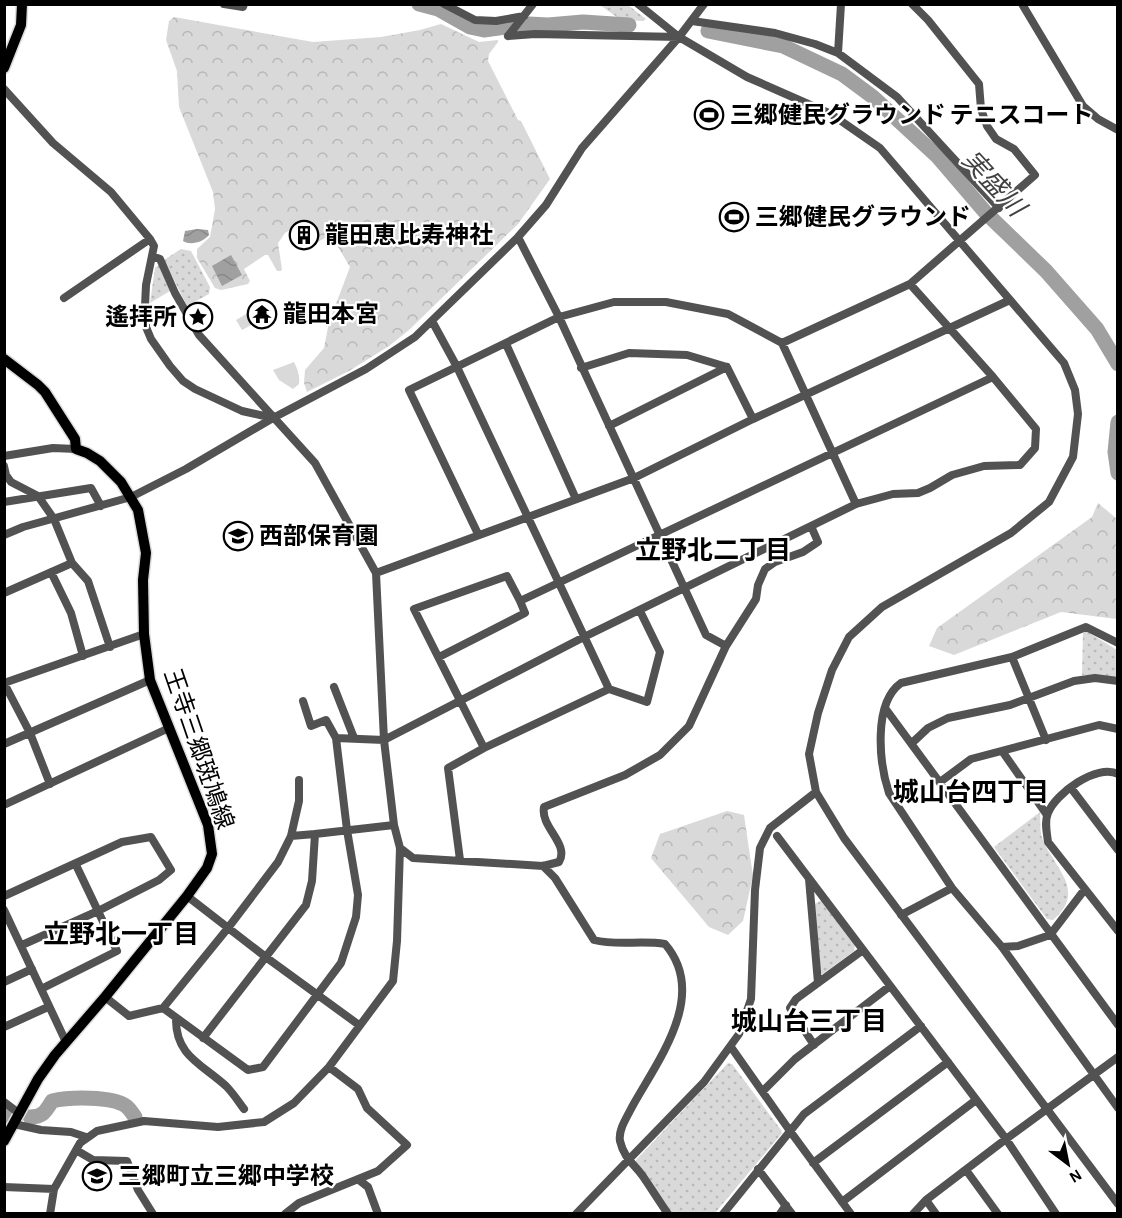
<svg xmlns="http://www.w3.org/2000/svg" width="1122" height="1218" font-family="'Alegreya Sans','Noto Sans JP',sans-serif">
<style>
.green{fill:#d9d9d9}
.forest{fill:url(#forest-crowns)}
.park{fill:url(#park-dots)}
.water{fill:url(#water-waves)}
.lines{fill:none;stroke-linecap:round;stroke-linejoin:round}
.river{stroke:#a0a0a0;stroke-width:15}
.major-casing{stroke:#dbdbdb;stroke-width:13}
.minor{stroke:#525252;stroke-width:8}
.major{stroke:#000;stroke-width:10}
.labels{text-anchor:middle;stroke-width:4.5;stroke-linejoin:round;paint-order:stroke}
.poi-label{font-size:24px;font-weight:bold;fill:#000;stroke:#fff;text-anchor:start}
.street-label{font-size:24px;fill:#000;stroke:#fff}
.water-label{font-size:26px;font-style:italic;fill:#414141;stroke:#fff}
.neighbourhood-label{font-size:26px;font-weight:bold;fill:#000;stroke:#fff}
</style>
<defs>
<pattern id="forest-crowns" width="20" height="18" patternUnits="userSpaceOnUse" patternTransform="scale(1.5)"><rect width="20" height="18" fill="#d9d9d9"/><path d="M2 6a3 3 0 1 1 6 0M12 15a3 3 0 1 1 6 0" fill="none" stroke="#b8b8b8"/></pattern>
<pattern id="park-dots" width="8" height="8" patternUnits="userSpaceOnUse" patternTransform="scale(1.5)"><rect width="8" height="8" fill="#d9d9d9"/><path d="M2 2h.1M6 6h.1" fill="none" stroke="#b8b8b8" stroke-width="1.8" stroke-linecap="round"/></pattern>
<pattern id="water-waves" width="16" height="10" patternUnits="userSpaceOnUse" patternTransform="scale(1.5)"><rect width="16" height="10" fill="#a0a0a0"/><path d="M0 5q4-4 8 0t8 0" fill="none" stroke="#888"/></pattern>
</defs>
<rect width="100%" height="100%" fill="#fff"/>
<path class="green" d="M253,310L259,321L242,330L236,320Z
M294,362C298,370 300,376 299,384L293,389L279,380L273,370Z"/>
<path class="forest" d="M174,17L313,42L381,37L420,30L441,24L479,42L498,40V42L489,54L488,61L518,120L521,121L550,179L518,224L409,330L389,346L349,371L307,392L304,383L305,370L324,348L329,322L350,267L332,237L328,236L318,242L314,241L303,225L300,224L285,233L278,243L282,269L281,271H277L268,255H265L244,269L250,281L248,284L221,290L215,288L197,258V249L210,237L215,209L213,192L179,107L177,71L166,40L169,21Z
M1098,503L1117,519V619L1061,612L954,655L929,646L937,628L1092,517Z
M727,811L744,815L753,876L743,921L728,935L709,927L651,858L660,834Z"/>
<path class="park" d="M600,5H628L646,19L643,21L621,20Z
M181,249L191,251L210,287L209,294L187,306L164,260Z
M160,264L170,291L150,303L155,268Z
M1086,631L1117,650V679L1091,675H1082L1083,633Z
M1040,812C1041,821 1039,831 1043,840C1055,869 1087,891 1053,920L1047,919L994,847Z
M822,900L855,944L854,951L823,974L816,970L815,904Z
M728,1063L732,1064L781,1130L782,1133L715,1213H671L636,1166V1160Z"/>
<path class="water" d="M197,229L208,230L209,235C203,242 191,246 183,241L185,231Z
M231,255L242,275L222,286L212,266Z"/>
<g class="lines">
<path class="river" d="M419,4L438,9L470,27L484,30L529,24L548,25L583,22L629,25
M708,31L783,46L842,74L873,97L938,157L986,213L1046,271L1097,329L1118,364
M1118,422L1115,452L1118,473
M4,1113L9,1116
M30,1117C43,1117 46,1111 52,1101C69,1097 112,1096 126,1106C130,1109 132,1113 135,1117"/>
<g class="major-casing">
<path id="major" d="M4,68L21,25L22,4
M4,359L38,385L45,392L75,439L76,449L87,453L100,461L121,482L138,510L146,553L143,580L144,634L150,680L208,825L212,854L207,868L187,896L105,997L55,1055L38,1079L4,1141"/>
</g>
<path class="minor" d="M224,4L243,7L244,4
M444,4L475,20L496,21L524,16
M638,4L679,37L747,77L831,114L880,148L1064,363L1075,390L1078,414L1073,457L1049,502L1011,533L882,607L849,637L832,670L818,713L809,754L816,792L844,838L1118,1204
M1022,4L1083,106L1098,119L1118,130
M692,21L775,33L815,44L838,53L897,97L999,208
M508,36L535,34L679,37
M508,36L533,4
M838,53L841,4
M4,89L53,143L111,192L150,239L154,246L146,285L145,306L146,327L151,339L170,366L183,381L195,389L242,411L273,418
M518,237L559,317L706,635L726,646
M64,298L150,239
M432,321L457,367L609,689
M506,344L576,499
M581,368L629,353L687,355L727,367L753,419
M609,426L727,367
M4,456L53,448L76,449
M4,466L6,475L11,482L38,496L54,519L72,563L88,581L110,647
M4,502L91,488L101,506
M856,504L782,343L910,284L1035,175L1014,149L996,139L987,126L981,109L979,84L928,20L912,4
M478,534L409,390L559,317L614,302H666L728,314L782,343
M4,535L23,527L131,497L186,469L273,418L366,369L415,337L518,237L546,205L582,148L679,37L704,4
M51,572L71,613L83,656
M376,573L634,478L753,419L1010,300
M4,593L72,563
M1118,643L1086,627L1012,657L901,683C873,703 879,763 889,793L952,888L1002,947L1118,1108
M439,657L525,613L520,601
M1012,657L1046,740
M334,687L354,738
M303,701L311,726L326,720L336,738
M885,708L1118,1025
M912,743L928,728L948,718L1010,705L1074,681L1095,678L1118,681
M4,744L150,680
M484,748L414,609L507,576L520,601L993,377
M1002,751L1047,815
M1118,774C1097,763 1055,794 1048,813C1044,822 1047,833 1048,842L1118,931
M940,782L971,759L1099,725L1118,729
M50,784L30,733L4,683L144,634
M1071,788L1118,850
M4,805L169,728
M291,836L315,834
M777,836L1006,1139L1056,1214
M400,848L413,858L543,866L559,862C570,844 540,827 544,807L625,775L660,755L689,726L726,646L756,599L758,585L765,569L775,562L803,552L818,542L811,526
M460,860L448,768L484,748L609,689L647,702L660,652L640,611
M543,866L555,878L594,940C617,946 641,940 665,944C709,995 658,1060 632,1107C627,1117 618,1130 620,1141C624,1158 633,1163 642,1175C651,1188 659,1201 668,1214
M809,879L818,983
M4,896L122,842L151,837L171,870L159,880L98,911L22,945
M187,896L267,958L359,1025
M4,910L66,1042
M901,915L952,888
M1002,947L1018,946L1050,935L1085,889
M4,982L32,969
M41,989L117,951L76,865
M105,997L129,1016L163,1008L248,1070L263,1067L341,963L356,917L358,895L347,830L336,738L384,740L584,637L856,504L893,494L918,493L930,488L952,475L984,466L1020,465L1035,448L1036,429L993,377L910,284
M163,1008L228,928L278,862L291,836L299,801V780
M176,1020C176,1056 202,1064 226,1086C233,1093 238,1101 244,1109
M4,1027L48,1007
M203,1038L306,905L312,881L315,834L394,825
M814,1045L790,1008L796,999L863,950
M731,1047L790,1131L851,1214
M763,1091L795,1059L890,986
M4,1102L20,1114
M14,1124L41,1130L71,1132L86,1137
M76,1150L93,1160L127,1161L138,1190L153,1214
M813,1163L948,1062
M758,1169L792,1214
M966,1170L998,1214
M359,1180L368,1187L378,1214
M4,1187L54,1189
M926,1200L936,1214
M842,1202L976,1100
M50,1214L54,1189L80,1143L97,1131L144,1121L218,1127L264,1122L294,1103L329,1067L393,981L397,941L400,848L394,825L384,740L376,573L315,463L199,335L175,293L160,259L152,256
M285,1214L299,1203L378,1171L407,1145L367,1108L358,1089L329,1067
M576,1214L704,1082L739,1034L751,999L755,890L760,848L770,828L816,792
M723,1214L804,1114L921,1026
M780,1214L786,1205
M913,1214L926,1200L1006,1139L1118,1057"/>
<use href="#major" class="major"/>
</g>
<defs>
<g id="stadium-ring" transform="scale(1.5)"><circle r="9.5" fill="#fff" stroke="#000" stroke-width="1.5"/><path d="M0-5a6.5 5 0 1 0 0 10a6.5 5 0 1 0 0-10ZM-3.5-1.8h7v3.6h-7Z" fill="#000"/></g>
<g id="building-ring" transform="scale(1.5)"><circle r="9.5" fill="#fff" stroke="#000" stroke-width="1.5"/><path d="M-4-6H4V6H1V3H-1V6H-4ZM-2.5-4.3h1.7v1.8h-1.7ZM.8-4.3h1.7v1.8H.8ZM-2.5-1h1.7V.8h-1.7ZM.8-1h1.7V.8H.8Z" fill="#000"/></g>
<g id="temple-ring" transform="scale(1.5)"><circle r="9.5" fill="#fff" stroke="#000" stroke-width="1.5"/><path d="M0-6L5-2H3V0L6.5 2.5H4V6H1.5V3h-3V6H-4V2.5H-6.5L-3 0V-2H-5Z" fill="#000"/></g>
<g id="sight-ring" transform="scale(1.5)"><circle r="9.5" fill="#fff" stroke="#000" stroke-width="1.5"/><path d="M0-6L1.8-2.2L6-1.7L2.9 1.2L3.7 5.4L0 3.3L-3.7 5.4L-2.9 1.2L-6-1.7L-1.8-2.2Z" fill="#000"/></g>
<g id="school-ring" transform="scale(1.5)"><circle r="9.5" fill="#fff" stroke="#000" stroke-width="1.5"/><path d="M0-5L7-2L0 1L-7-2ZM-4 1L0 2.5L4 1V4Q0 6-4 4Z" fill="#000"/></g>
</defs>
<g fill-rule="evenodd">
<use href="#stadium-ring" x="709" y="115"/>
<use href="#stadium-ring" x="734" y="217"/>
<use href="#building-ring" x="304" y="235"/>
<use href="#temple-ring" x="262" y="314"/>
<use href="#sight-ring" x="198" y="317"/>
<use href="#school-ring" x="238" y="536"/>
<use href="#school-ring" x="97" y="1176"/>
</g>
<g class="labels">
<g class="poi-label">
<text x="730" y="123">三郷健民グラウンド テニスコート</text>
<text x="755" y="225">三郷健民グラウンド</text>
<text x="325" y="243">龍田恵比寿神社</text>
<text x="283" y="322">龍田本宮</text>
<text x="177" y="325" text-anchor="end">遙拝所</text>
<text x="259" y="544">西部保育園</text>
<text x="118" y="1184">三郷町立三郷中学校</text>
</g>
<g class="street-label">
<text transform="translate(199 749) rotate(71)" y="8">王寺三郷斑鳩線</text>
</g>
<g class="water-label">
<text transform="translate(994 183) rotate(47)" y="9">実盛川</text>
</g>
<g class="neighbourhood-label">
<text x="713" y="559">立野北二丁目</text>
<text x="971" y="801">城山台四丁目</text>
<text x="121" y="943">立野北一丁目</text>
<text x="809" y="1030">城山台三丁目</text>
</g>
</g>
<rect width="1122" height="1218" fill="none" stroke="#000000" stroke-width="12"/>
<g transform="translate(1068 1164) rotate(148)" stroke="#ffffff" stroke-width="4.5" paint-order="stroke">
<path d="M0-4.5L10 22L0 15L-10 22Z" fill="#000000"/>
<text y="-9" font-size="16" font-weight="bold" text-anchor="middle" fill="#000000">N</text>
</g>
</svg>
